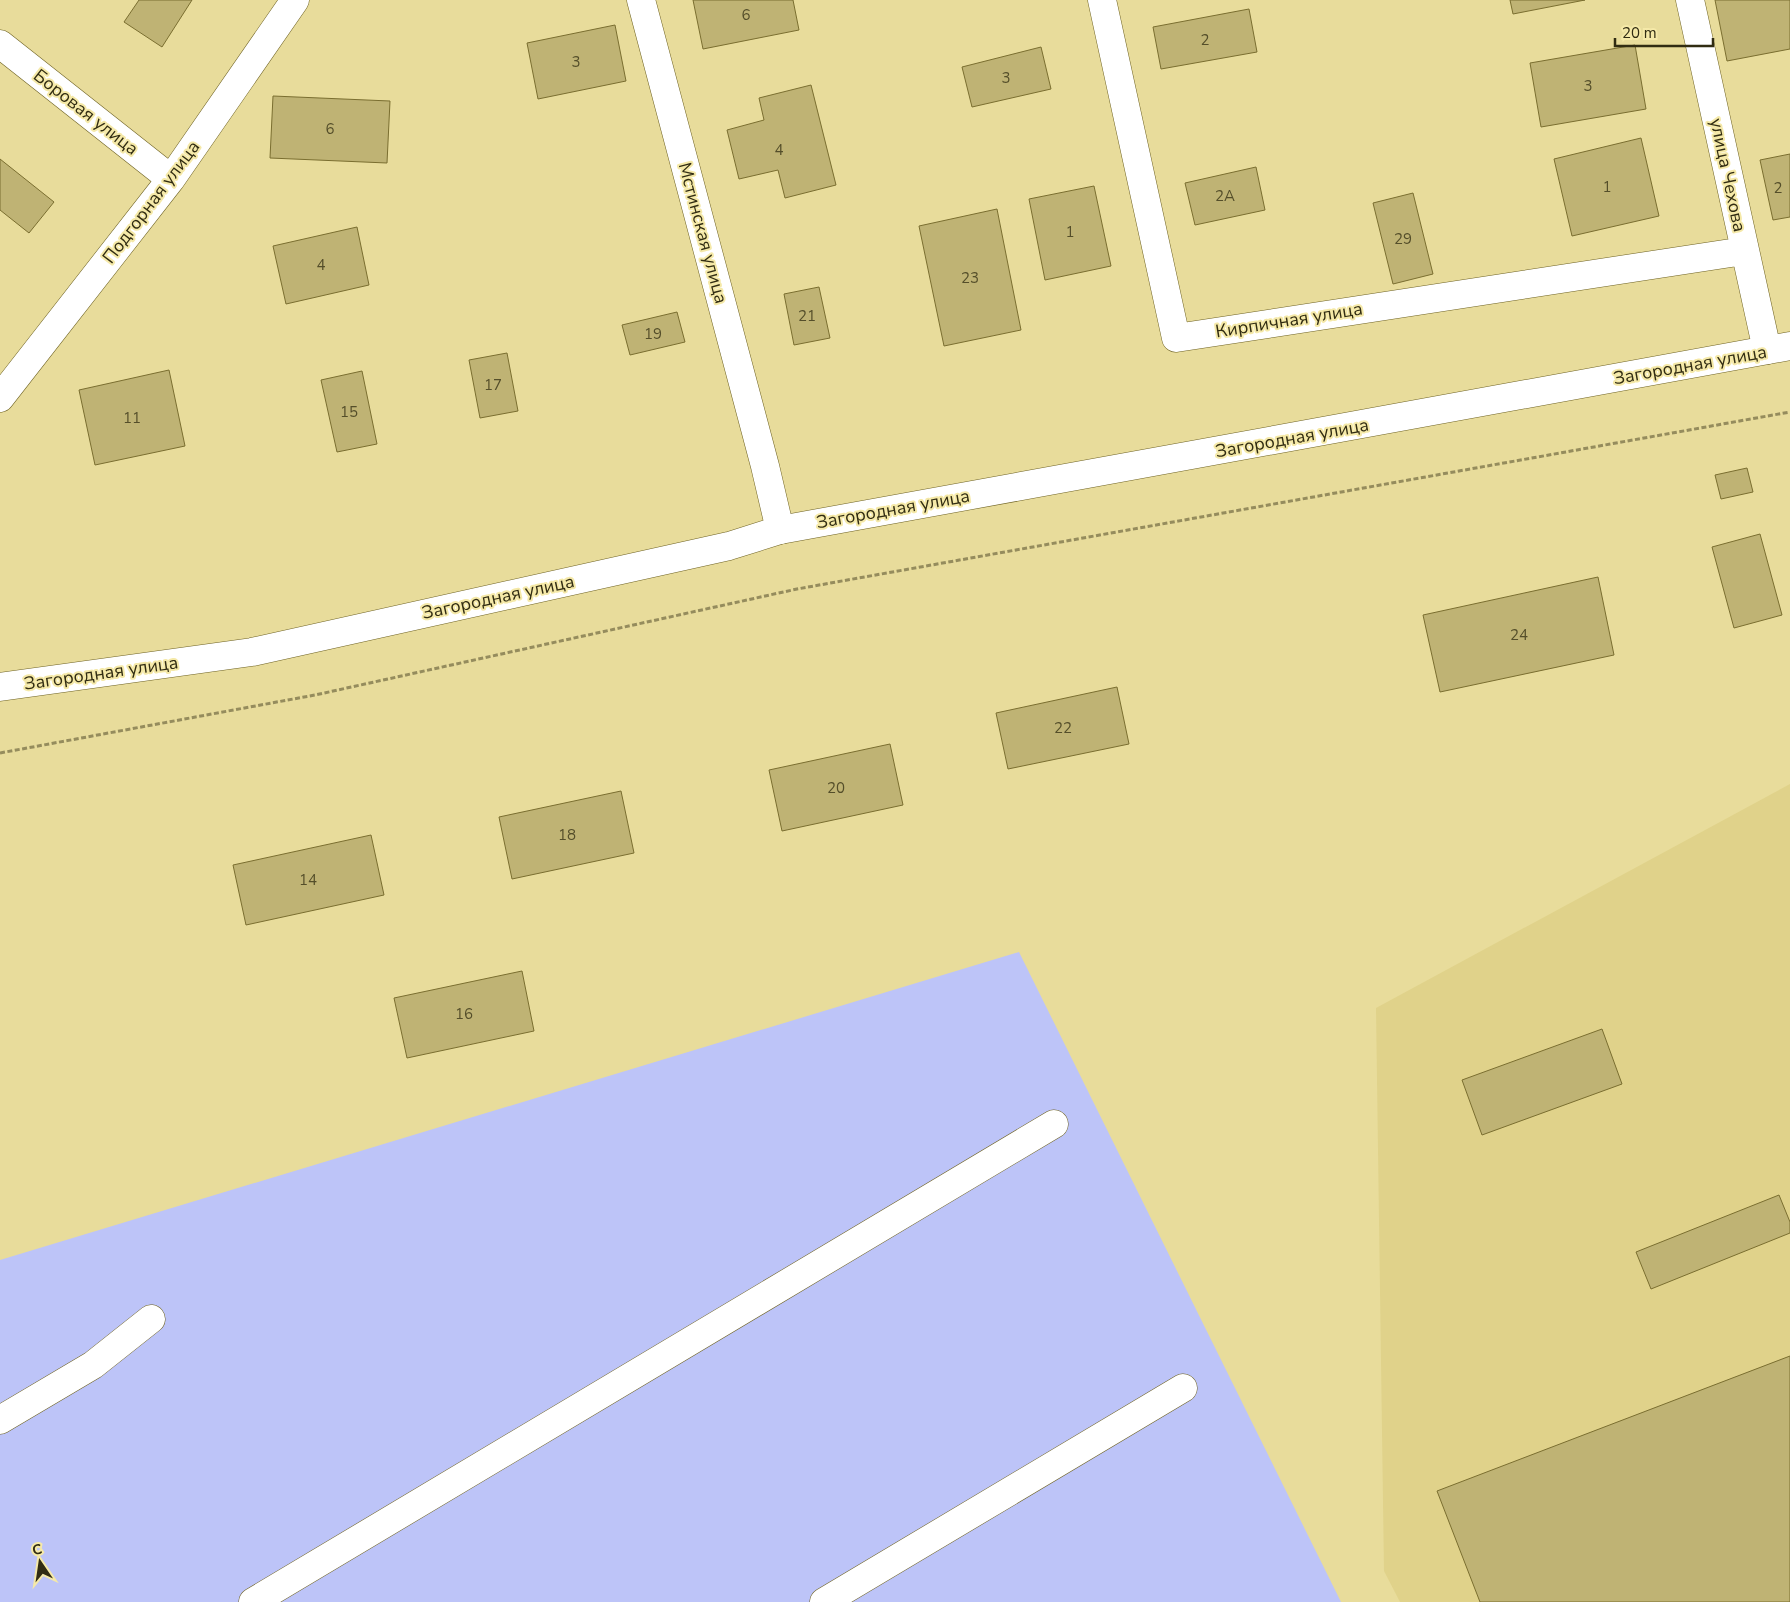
<svg xmlns="http://www.w3.org/2000/svg" width="1790" height="1602" font-family="'Nunito Sans',sans-serif">
<style>
.built{fill:#e0d28a}
.green{fill:#bdc4f8}
.building{fill:#bfb374;stroke:#7a6e30}
.lines{fill:none;stroke-linecap:round;stroke-linejoin:round}
.minor-casing{stroke:#6e6223;stroke-width:29}
.major-casing{stroke:#6e6223;stroke-width:29}
.path{stroke:#958c5d;stroke-width:3;stroke-dasharray:5 2.5;stroke-linecap:butt}
.minor{stroke:#fff;stroke-width:28}
.major{stroke:#fff;stroke-width:28}
.labels{text-anchor:middle;stroke-width:4;stroke-linejoin:round;paint-order:stroke}
.number-label{font-size:15px;fill:#544e2a}
.street-label{font-size:18px;fill:#312c12;stroke:#f5e9a8}
</style>
<rect width="100%" height="100%" fill="#e8dc9b"/>
<path class="built" d="M1790,784V1602H1400L1384,1571L1376,1008Z"/>
<path class="green" d="M1019,952L1341,1602H0V1260Z"/>
<path class="building" d="M139,0H192L162,47L124,22Z
M693,0H793L799,30L703,49Z
M1510,0H1585L1513,14Z
M1715,0H1790V49L1727,61Z
M1249,9L1257,52L1161,69L1153,27Z
M615,25L626,81L538,99L527,43Z
M1635,45L1646,109L1541,127L1530,63Z
M1041,47L1051,89L972,107L962,67Z
M811,85L836,185L785,198L778,170L739,179L727,130L764,120L759,98Z
M273,96L390,101L387,163L270,158Z
M1641,138L1659,216L1572,236L1554,159Z
M1790,154V217L1773,220L1760,160Z
M0,159L54,202L29,233L0,210Z
M1256,167L1265,210L1195,225L1185,183Z
M1094,186L1111,266L1045,280L1029,199Z
M1413,193L1433,274L1393,284L1373,203Z
M997,209L1021,330L944,346L919,226Z
M357,227L369,285L286,304L273,246Z
M819,287L830,338L794,345L784,294Z
M677,312L685,342L630,355L622,325Z
M507,353L518,411L480,418L469,360Z
M169,370L185,446L95,465L79,390Z
M362,371L377,444L337,452L321,380Z
M1747,468L1753,492L1721,499L1715,475Z
M1760,534L1782,615L1734,628L1712,547Z
M1598,577L1614,655L1440,692L1423,615Z
M1117,687L1129,744L1008,769L996,713Z
M890,744L903,805L782,831L769,770Z
M621,791L634,853L512,879L499,817Z
M371,835L384,895L246,925L233,865Z
M522,971L534,1031L407,1058L394,998Z
M1602,1029L1622,1084L1482,1135L1462,1080Z
M1779,1195L1790,1222V1233L1651,1289L1636,1252Z
M1790,1356V1602H1480L1437,1491Z"/>
<g class="lines">
<g class="minor-casing">
<path id="minor" d="M641,0L765,466L780,530
M1102,0L1176,338L1744,251
M1690,0L1767,350
M0,44L171,179
M0,398L171,179L295,0
M0,1420L93,1365L151,1319
M253,1602L1054,1124
M824,1602L1183,1388"/>
</g>
<g class="major-casing">
<path id="major" d="M0,687L252,652L729,546L780,530L1790,346"/>
</g>
<path class="path" d="M0,753L315,695L797,589L1790,412"/>
<use href="#minor" class="minor"/>
<use href="#major" class="major"/>
</g>
<g class="labels">
<g class="number-label">
<text x="746" y="20">6</text>
<text x="1205" y="45">2</text>
<text x="576" y="67">3</text>
<text x="1006" y="83">3</text>
<text x="1588" y="91">3</text>
<text x="330" y="134">6</text>
<text x="779" y="155">4</text>
<text x="1607" y="192">1</text>
<text x="1778" y="193">2</text>
<text x="1225" y="201">2А</text>
<text x="1070" y="237">1</text>
<text x="1403" y="244">29</text>
<text x="321" y="270">4</text>
<text x="970" y="283">23</text>
<text x="807" y="321">21</text>
<text x="653" y="339">19</text>
<text x="493" y="390">17</text>
<text x="349" y="417">15</text>
<text x="132" y="423">11</text>
<text x="1519" y="640">24</text>
<text x="1063" y="733">22</text>
<text x="836" y="793">20</text>
<text x="567" y="840">18</text>
<text x="308" y="885">14</text>
<text x="464" y="1019">16</text>
</g>
<g class="street-label">
<text transform="translate(86 112) rotate(38)" y="6">Боровая улица</text>
<text transform="translate(1728 175) rotate(78)" y="6">улица Чехова</text>
<text transform="translate(151 202) rotate(-53)" y="6">Подгорная улица</text>
<text transform="translate(703 233) rotate(75)" y="6">Мстинская улица</text>
<text transform="translate(1289 320) rotate(-9)" y="6">Кирпичная улица</text>
<text transform="translate(1690 365) rotate(-10)" y="6">Загородная улица</text>
<text transform="translate(1292 438) rotate(-10)" y="6">Загородная улица</text>
<text transform="translate(893 509) rotate(-10)" y="6">Загородная улица</text>
<text transform="translate(498 597) rotate(-12)" y="6">Загородная улица</text>
<text transform="translate(101 673) rotate(-8)" y="6">Загородная улица</text>
</g>
</g>
<g transform="translate(40 1562) rotate(347)" stroke="#f5e9a8" stroke-width="4" paint-order="stroke">
<path d="M0-4L9 19L0 12L-9 19Z" fill="#312c12"/>
<text y="-8" font-size="14" font-weight="bold" text-anchor="middle" fill="#312c12">С</text>
</g>
<path d="M1615 38v8h98v-8" fill="none" stroke="#312c12" stroke-width="2.5"/>
<text x="1622" y="38" font-size="15" fill="#312c12" stroke="#f5e9a8" stroke-width="4" paint-order="stroke">20 m</text>
</svg>
